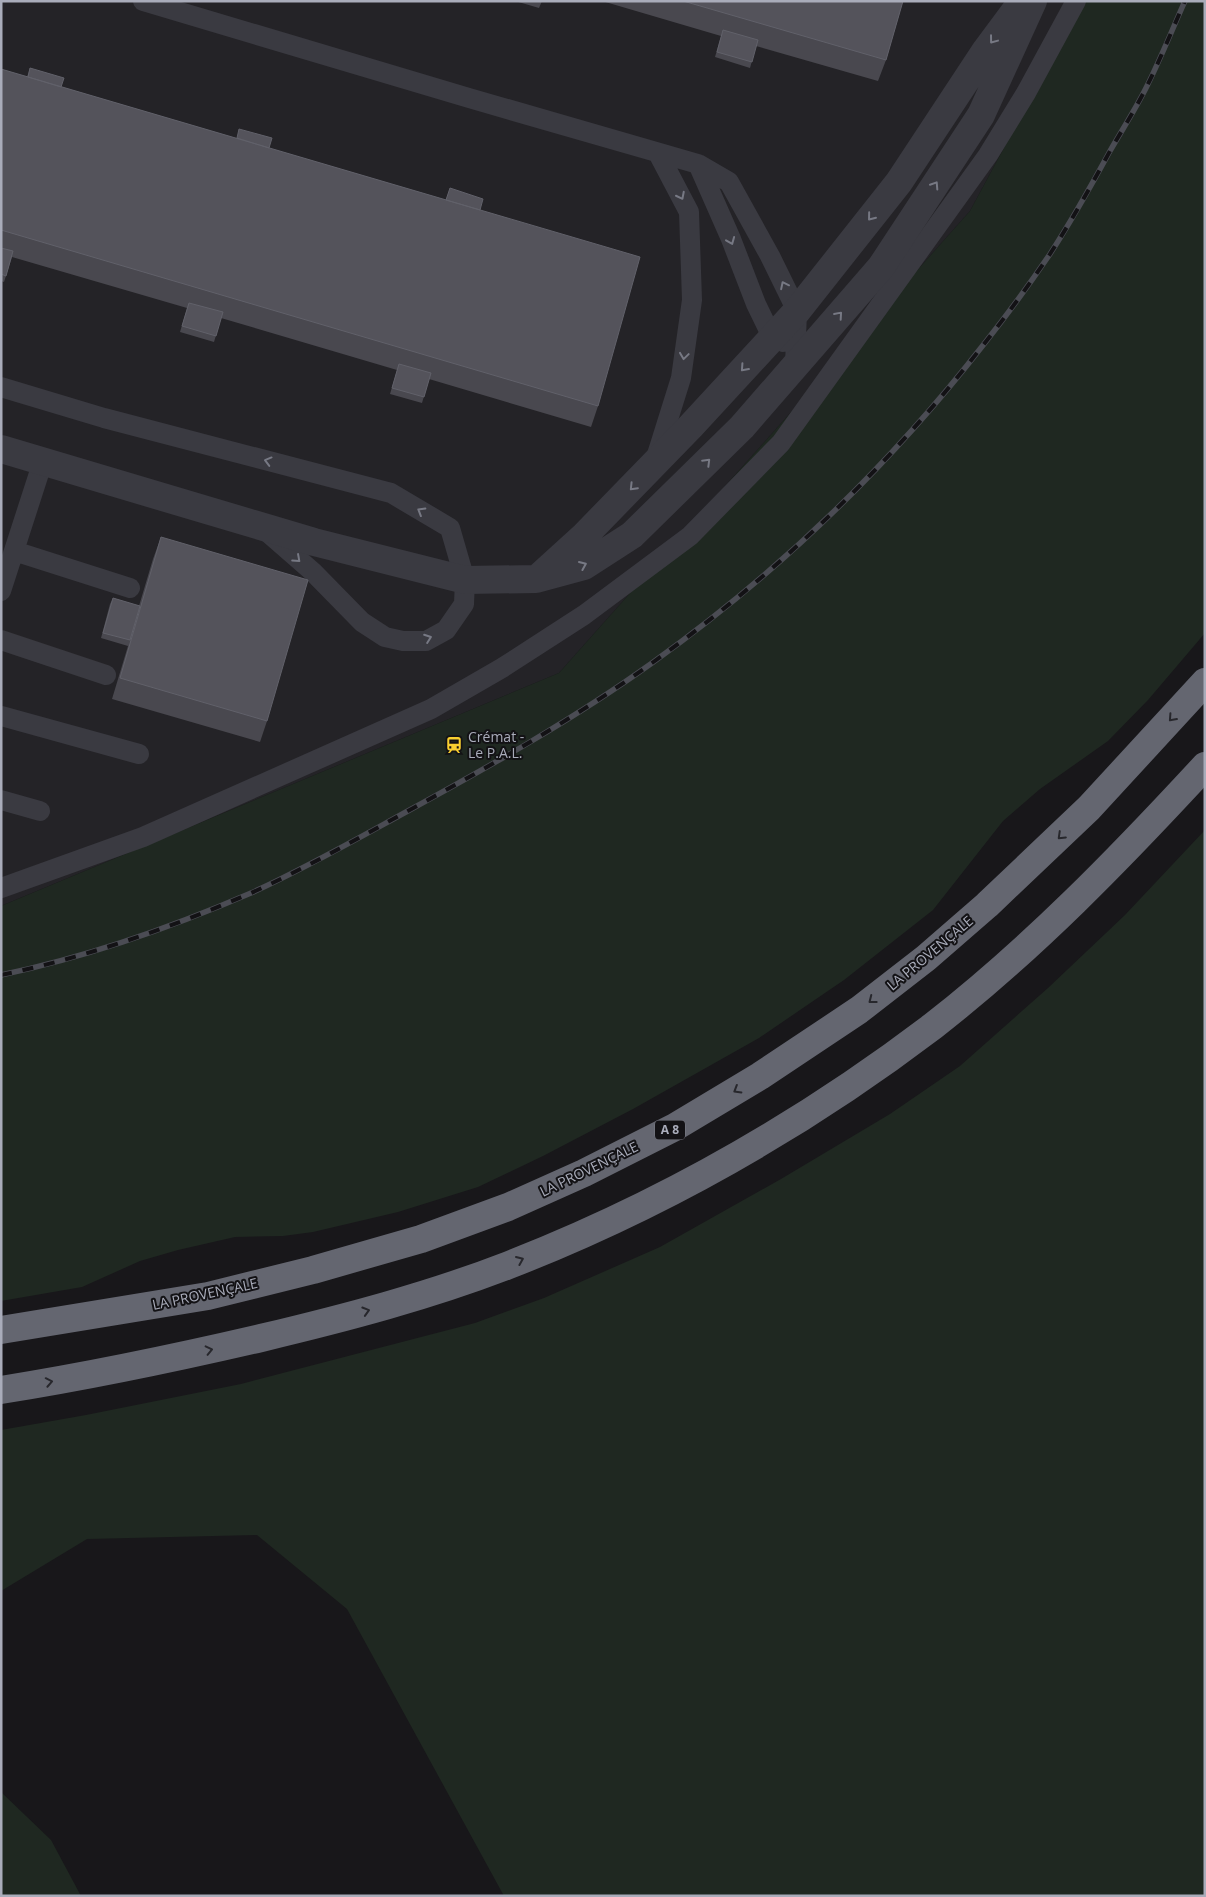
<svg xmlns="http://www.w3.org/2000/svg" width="1206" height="1897" font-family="'Open Sans',sans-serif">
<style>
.built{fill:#242327}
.green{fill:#1f2821}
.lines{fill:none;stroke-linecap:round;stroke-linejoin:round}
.lane{stroke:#3a3a41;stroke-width:20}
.street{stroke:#3a3a41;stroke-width:28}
.highway{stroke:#646670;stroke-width:28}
.rail-casing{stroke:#4b4c54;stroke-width:5.5}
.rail{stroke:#131215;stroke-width:4;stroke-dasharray:11;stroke-linecap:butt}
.wall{fill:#49484f}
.building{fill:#54535b;stroke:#61616a}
.oneway{stroke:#777984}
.oneway2{stroke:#27272c}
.labels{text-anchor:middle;stroke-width:4;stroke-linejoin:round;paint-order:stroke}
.shield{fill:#131215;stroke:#7c7e88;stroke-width:1}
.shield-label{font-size:12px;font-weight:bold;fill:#a9acba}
.poi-label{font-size:14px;fill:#a9acba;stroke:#131215;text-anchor:start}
.street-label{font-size:14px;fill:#a9acba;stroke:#131215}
</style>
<rect width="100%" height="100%" fill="#18171a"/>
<path class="built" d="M1,1H1083L970,211L559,673L1,906Z"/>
<path class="green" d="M1083,1H1205V633L1148,700L1108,741L1040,789L1003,821L933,910L844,980L759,1038L633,1109L543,1156L478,1187L398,1212L313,1232L283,1236L235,1237L178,1250L140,1261L82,1287L1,1301V906L559,673L970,211Z
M1205,830V1896H504L347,1609L257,1535L87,1539L1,1591V1430L86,1415L241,1384L475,1323L544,1298L660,1247L781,1179L890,1114L960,1066L1048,988L1125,915Z
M1,1792L51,1840L81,1896H1Z"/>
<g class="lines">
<path class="lane" d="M143,1L469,98L698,164L729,182L770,256L797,311L795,366
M698,164L731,239L756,304L772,337L783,342
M1,387L104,418L391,493L450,528L465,580L464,604L446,630L426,641H403L385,637L362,622L313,572L266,531
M655,461L681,378L692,300L689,212L658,153
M14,551L130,588
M1,591L43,461
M1,640L106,675
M1,716L139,754
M1,800L40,811
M1,888L143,837L431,709L502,668L584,615L690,536L781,443L988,155L1026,93L1076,1"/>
<path class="street" d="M1,449L314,542L465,580L536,579L584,566L632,535L742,427L881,267L981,115L1033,1
M541,575L585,535L691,426L797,311L899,182L986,50L1018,7"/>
<path class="highway" d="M1,1330L208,1296L313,1270L421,1239L508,1207L584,1173L675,1127L760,1076L859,1010L926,958L987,905L1089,808L1205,682
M1,1390C89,1376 175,1358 261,1338C345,1318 429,1296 509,1265C660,1206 804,1124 933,1026C1032,949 1120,858 1205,766"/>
<g class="rail-casing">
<path id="rail" d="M1,975C87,957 170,928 251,893C304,869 355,840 406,812C490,766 574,719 652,663C778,573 889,466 984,344C1007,315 1029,285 1050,254C1072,220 1091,186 1110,151C1122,130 1135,110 1146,88C1160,60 1172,30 1185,1"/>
</g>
<use href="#rail" class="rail"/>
</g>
<path class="wall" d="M515,1H542L539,8Z
M602,1H903L886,60L878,81L756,46L750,68L715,57L721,36Z
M30,68L61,87L446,200L450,188L480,210L598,406L591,427L429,379L422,403L390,394L397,370L221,318L214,342L180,332L187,308L12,257L4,282L1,281V69L27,77Z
M161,537L267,721L260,742L112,699L128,646L101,638L110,604L113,598L139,606L153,559Z"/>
<path class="building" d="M683,1H903L886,60Z
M723,30L758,40L752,62L717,52Z
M30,68L64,78L61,87L28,77Z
M1,69L640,257L598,406L1,230Z
M239,129L272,138L269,148L237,138Z
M450,188L483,199L480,210L446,200Z
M1,248L13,251L6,276L1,274Z
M189,303L223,312L216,336L182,326Z
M399,364L431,373L424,397L392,388Z
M161,537L308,580L267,721L120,678Z
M113,598L140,606L130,640L103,633Z"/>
<defs><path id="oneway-chevron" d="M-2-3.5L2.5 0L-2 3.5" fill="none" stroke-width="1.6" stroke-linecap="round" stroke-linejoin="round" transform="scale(1.25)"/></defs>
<g class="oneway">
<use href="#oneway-chevron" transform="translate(993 40) rotate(127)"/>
<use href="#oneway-chevron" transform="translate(935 185) rotate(-57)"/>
<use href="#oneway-chevron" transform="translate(681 196) rotate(63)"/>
<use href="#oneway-chevron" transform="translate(871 217) rotate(129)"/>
<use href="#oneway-chevron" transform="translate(731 241) rotate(68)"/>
<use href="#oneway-chevron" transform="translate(784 285) rotate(-116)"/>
<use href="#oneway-chevron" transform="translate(839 315) rotate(-49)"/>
<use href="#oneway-chevron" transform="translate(684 356) rotate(98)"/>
<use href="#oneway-chevron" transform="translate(744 368) rotate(132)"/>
<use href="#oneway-chevron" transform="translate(268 461) rotate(-165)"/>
<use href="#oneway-chevron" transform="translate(707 462) rotate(-45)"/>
<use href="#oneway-chevron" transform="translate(633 487) rotate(134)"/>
<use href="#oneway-chevron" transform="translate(421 511) rotate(-149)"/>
<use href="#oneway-chevron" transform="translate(297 559) rotate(42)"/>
<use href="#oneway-chevron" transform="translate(583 565) rotate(-23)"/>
<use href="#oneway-chevron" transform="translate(428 638) rotate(-20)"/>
</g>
<g class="oneway2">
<use href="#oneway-chevron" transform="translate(1172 718) rotate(132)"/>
<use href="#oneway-chevron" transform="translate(1061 836) rotate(136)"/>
<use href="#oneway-chevron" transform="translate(872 1000) rotate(142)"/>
<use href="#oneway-chevron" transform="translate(737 1090) rotate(149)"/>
<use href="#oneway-chevron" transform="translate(520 1260) rotate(-23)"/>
<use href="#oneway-chevron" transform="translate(366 1311) rotate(-17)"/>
<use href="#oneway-chevron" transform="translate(209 1350) rotate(-13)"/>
<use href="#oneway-chevron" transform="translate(49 1382) rotate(-11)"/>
</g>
<defs>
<g id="station-bare" transform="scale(1.35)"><path d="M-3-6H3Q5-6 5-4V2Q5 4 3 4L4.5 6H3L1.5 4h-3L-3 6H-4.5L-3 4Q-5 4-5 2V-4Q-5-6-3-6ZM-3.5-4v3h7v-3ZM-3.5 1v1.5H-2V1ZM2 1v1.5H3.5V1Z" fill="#f9cf30" stroke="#131215" stroke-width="2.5" paint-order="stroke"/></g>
</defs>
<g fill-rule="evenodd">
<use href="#station-bare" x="454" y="745"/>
</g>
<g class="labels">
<rect class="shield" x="655" y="1120.5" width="30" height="19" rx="4"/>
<g class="shield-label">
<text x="670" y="1134">A 8</text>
</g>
<g class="poi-label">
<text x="468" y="742">Crémat -<tspan x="468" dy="16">Le P.A.L.</tspan></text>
</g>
<g class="street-label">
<text transform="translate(930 953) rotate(-40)" y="5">LA PROVENÇALE</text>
<text transform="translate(589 1169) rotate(-26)" y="5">LA PROVENÇALE</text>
<text transform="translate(205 1294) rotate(-12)" y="5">LA PROVENÇALE</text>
</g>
</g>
<rect width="1206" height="1897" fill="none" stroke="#a9acba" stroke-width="5"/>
</svg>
